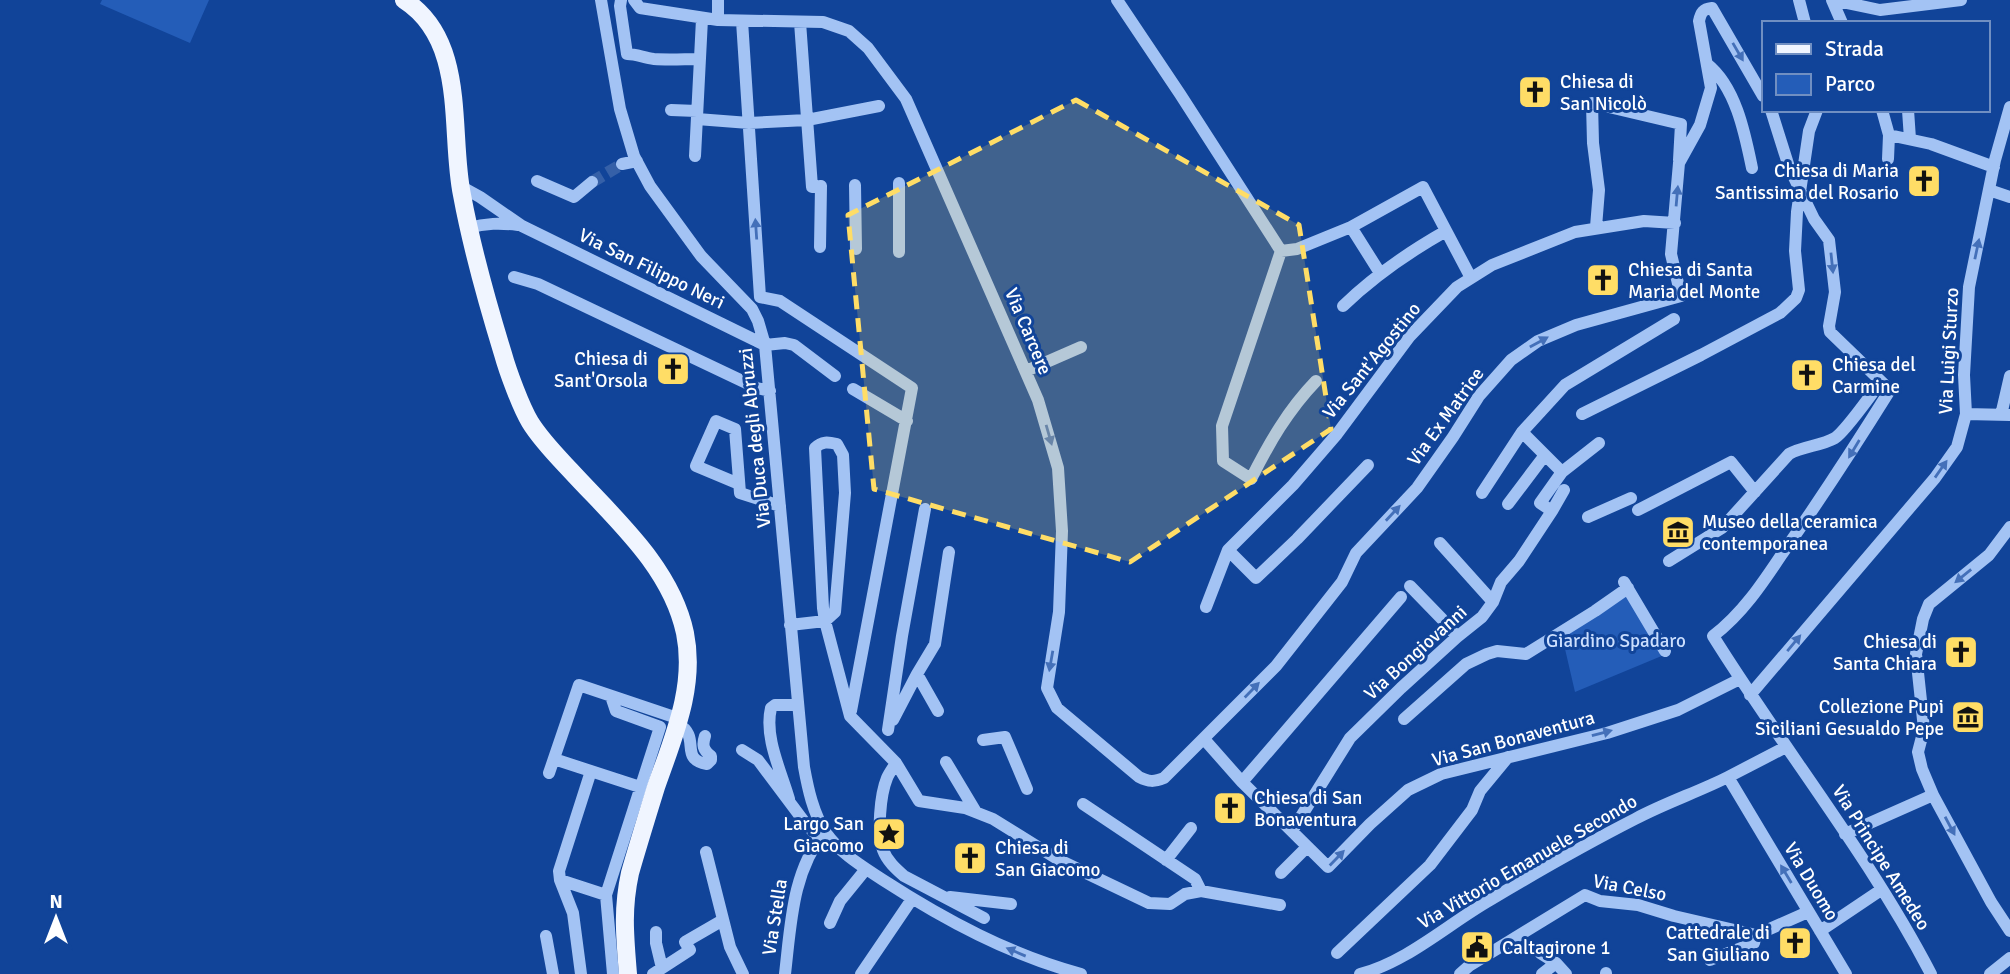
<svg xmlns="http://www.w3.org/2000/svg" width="2010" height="974" font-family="Signika,sans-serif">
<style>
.green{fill:#245db8}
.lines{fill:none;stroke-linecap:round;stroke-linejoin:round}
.minor-tunnel{stroke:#3560a8;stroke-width:12;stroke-dasharray:12 6;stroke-linecap:butt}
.minor{stroke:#a3c3f4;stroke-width:12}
.major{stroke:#f0f5ff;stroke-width:18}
.oneway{fill:#4470b9}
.marked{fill:#fd6;fill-opacity:0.2;stroke:#fd6;stroke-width:5;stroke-dasharray:14 9;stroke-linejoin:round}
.labels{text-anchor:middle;stroke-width:6;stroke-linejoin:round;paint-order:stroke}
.poi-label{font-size:19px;fill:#fff;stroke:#149;text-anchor:start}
.street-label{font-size:19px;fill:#fff;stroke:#149}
.park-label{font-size:19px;fill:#ccdffe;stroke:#149}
</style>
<rect width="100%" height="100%" fill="#149"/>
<path class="green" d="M102,0H209L190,43L100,4Z
M1626,595L1664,655L1575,692L1562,636Z"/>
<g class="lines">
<path class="minor-tunnel" d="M592,182L622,164"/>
<path class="minor" d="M601,0L620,109L634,156L650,186L701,256L752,309L758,321L765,345L804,767C808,789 813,813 826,833C841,854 862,866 883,880C945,920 1010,955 1081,974
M621,0L620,6L627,54C637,54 644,58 654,59C669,60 685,59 700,59
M634,0L640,8L718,20L823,22L849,31L868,48L906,99L1038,400L1058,468L1062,531L1059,612L1047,688L1057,708L1139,777C1149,782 1154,782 1164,778L1276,666L1342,582L1356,553L1417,488L1453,437L1479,396L1511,360L1538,341L1576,325L1681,296L1671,254L1679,163L1700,125L1711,88L1699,21C1701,12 1703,9 1712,8L1763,96
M718,0V20
M1117,0L1180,94L1281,251L1297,249L1351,227L1380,273
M1799,0L1805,23
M1832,0L1880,10L1961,0
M1832,0L1842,23
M742,21L760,297
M800,22L812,187L821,186L820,247
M1707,64C1736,87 1745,134 1752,168
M671,110L697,111
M1771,110L1789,167L1814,219L1829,240L1835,292L1829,326L1830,332L1890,390C1855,446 1820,500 1782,554C1762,584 1742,614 1713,636C1784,750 1869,855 1931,974
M1882,110L1889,135L1931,144L1994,167
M1908,110L1910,139
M697,119L749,123L807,120L879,106
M695,156L702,19
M1888,159L1889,135
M622,164L637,161
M537,181L574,197L592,182
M899,183V252
M855,185L856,249
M460,186L480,197L522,226L765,345
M1989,190L2010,197
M1351,227L1423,187L1471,278
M1596,227L1599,190L1593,143L1592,103L1681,124L1679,160
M468,228C486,223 500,223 518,225
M1281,251L1222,426L1223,461L1251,479C1269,443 1288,410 1316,381
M514,277L538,284L757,388L770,391
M760,297L780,301L912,388L851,711
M1343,306C1374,276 1409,252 1446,231
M765,345L785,343L794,345L835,376
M1026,371L1081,347
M853,389L907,421
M1582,414L1701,355L1780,313L1796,298L1799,290L1795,251L1797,212L1809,131L1817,110
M1966,414L2010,415
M2001,415L2010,376
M1522,432L1562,472
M739,484L696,466L716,421L735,429L740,493L780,506
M1482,493L1522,432L1565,385L1674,319
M1508,504L1545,455
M1638,510L1731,462L1755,492
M1552,511L1564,490
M1588,517L1631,498
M2010,527L1989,555L1929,604L1923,619L1916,654L1924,729L1918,752L1922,769L1933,795L1991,902L2010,931
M1440,543L1493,602
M1228,550L1256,578L1297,539L1368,465
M1669,561L1722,528L1789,454C1803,446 1821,446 1835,438C1846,431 1871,394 1881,382
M1624,582L1665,651
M1410,586L1442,619L1457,637
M1206,607L1228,550L1293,485L1337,434L1410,336L1457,287L1492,265L1575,232L1644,221L1675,223
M790,625L825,621L835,612L845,493L843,455L837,444C828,442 822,441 815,448L823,608L825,621L850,716L896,763L919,801L965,808L993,819L1059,860L1149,903L1170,904L1185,894L1201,891L1280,905
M917,674L938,711
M1750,695L1935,478L1957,447L1966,414L1964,375L1969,287L1995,160L2010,107
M611,696L616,711L660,727L606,895L613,974
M1404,719L1466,664L1487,654L1497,651L1526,654L1595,611L1628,588
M893,720L917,674L935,644L949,552
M678,724C702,737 678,759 707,764L711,760V756C703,750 702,745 705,736
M888,730L902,636L925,509
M1204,739L1242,782L1328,867L1370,824L1408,790L1441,774L1607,733L1678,710L1740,679
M983,740L1005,737L1027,789
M742,750L758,760L806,824L819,838
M554,759L640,787
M946,762L976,812
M896,763C893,768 889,773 887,778C880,795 877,833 883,850C887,861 896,869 904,876L984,918
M549,773L579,685L680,719
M1728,777L1786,747
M1242,782L1401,597
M789,799C781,771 764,737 771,708L775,705H798
M1083,804L1195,879L1201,891
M1292,831L1350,738L1401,688L1457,637L1482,617L1493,602L1501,582L1519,561L1552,511L1540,503L1562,472L1599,443
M1845,834L1933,795
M706,852L730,947L743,974
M1166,860L1191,828
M1281,873L1307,847
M560,880L606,895
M950,897L1011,904
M830,923L840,901L866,869
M1820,931L1881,890
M656,932V943L662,968
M546,936L553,974
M1337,953L1430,865L1472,810L1480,791L1508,757
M1540,953L1556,963L1566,974
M1710,960L1754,943L1756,935
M1606,973V974
M581,974L573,913L560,880L559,871L591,771
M653,974L690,950L685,942L723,920
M785,974C791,923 792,872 825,831
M861,974L912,899
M1360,974C1407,962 1448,924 1490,900C1537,872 1586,844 1635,819C1665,803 1698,792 1728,777L1846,974
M1460,974L1469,966L1585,895L1600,901L1638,905L1674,916L1756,935L1808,912
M1542,974L1556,963
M1990,974L2010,958"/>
<path class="major" d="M404,0C468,41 449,132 462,195C472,249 487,302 503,354C508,372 521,407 530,422C541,440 557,456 571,471C615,519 671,567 685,633C696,687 673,738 656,787C647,816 638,845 630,873C622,910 625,937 628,974"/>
</g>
<defs><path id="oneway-solid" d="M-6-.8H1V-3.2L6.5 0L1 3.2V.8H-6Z" transform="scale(1.75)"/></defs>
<g class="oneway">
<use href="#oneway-solid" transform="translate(1738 52) rotate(60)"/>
<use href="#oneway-solid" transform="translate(1677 196) rotate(-85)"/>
<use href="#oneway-solid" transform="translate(756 229) rotate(-94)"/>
<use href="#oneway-solid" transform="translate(1977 249) rotate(-78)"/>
<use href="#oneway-solid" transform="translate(1832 263) rotate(84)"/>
<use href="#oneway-solid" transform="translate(1539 342) rotate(-29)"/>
<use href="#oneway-solid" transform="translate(1049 435) rotate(74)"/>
<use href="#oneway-solid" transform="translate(1854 449) rotate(121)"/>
<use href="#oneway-solid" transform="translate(1941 469) rotate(-55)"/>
<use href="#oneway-solid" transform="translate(1393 513) rotate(-47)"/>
<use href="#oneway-solid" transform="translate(1963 576) rotate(141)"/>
<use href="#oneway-solid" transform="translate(1794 643) rotate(-50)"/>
<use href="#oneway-solid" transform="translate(1051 661) rotate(100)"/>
<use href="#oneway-solid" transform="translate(1252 690) rotate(-46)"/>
<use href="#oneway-solid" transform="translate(1602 733) rotate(-15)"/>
<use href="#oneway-solid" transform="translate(1950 826) rotate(62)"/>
<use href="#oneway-solid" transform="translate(1337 858) rotate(-46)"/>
<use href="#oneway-solid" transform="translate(1786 874) rotate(-121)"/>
<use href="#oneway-solid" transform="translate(1016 952) rotate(-157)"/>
</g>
<path class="marked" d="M1076,100L1299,225L1331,429L1130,562L874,489L848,215Z"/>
<defs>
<g id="church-square" transform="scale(1.75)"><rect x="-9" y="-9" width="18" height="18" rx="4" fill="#fd6" stroke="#149"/><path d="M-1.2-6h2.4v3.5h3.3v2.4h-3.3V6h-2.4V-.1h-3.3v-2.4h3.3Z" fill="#111"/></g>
<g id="museum-square" transform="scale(1.75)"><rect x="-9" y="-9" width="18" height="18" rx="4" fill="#fd6" stroke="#149"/><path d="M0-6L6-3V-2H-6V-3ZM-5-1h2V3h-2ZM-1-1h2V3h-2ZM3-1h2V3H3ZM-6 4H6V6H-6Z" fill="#111"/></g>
<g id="sight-square" transform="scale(1.75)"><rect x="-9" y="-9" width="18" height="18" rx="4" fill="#fd6" stroke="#149"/><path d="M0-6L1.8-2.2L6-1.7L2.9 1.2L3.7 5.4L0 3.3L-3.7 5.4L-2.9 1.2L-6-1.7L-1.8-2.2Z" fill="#111"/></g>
<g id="civic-square" transform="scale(1.75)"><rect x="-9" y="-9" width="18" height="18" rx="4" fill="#fd6" stroke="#149"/><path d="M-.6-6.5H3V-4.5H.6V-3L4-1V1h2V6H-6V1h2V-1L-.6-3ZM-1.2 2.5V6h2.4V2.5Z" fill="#111"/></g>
</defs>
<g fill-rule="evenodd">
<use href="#church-square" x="1535" y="92"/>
<use href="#church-square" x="1924" y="181"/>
<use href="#church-square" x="1603" y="280"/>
<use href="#church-square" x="673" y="369"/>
<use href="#church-square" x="1807" y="375"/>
<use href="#museum-square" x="1678" y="532"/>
<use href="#church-square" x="1961" y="652"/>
<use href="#museum-square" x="1968" y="717"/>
<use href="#church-square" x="1230" y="808"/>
<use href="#sight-square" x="889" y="834"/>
<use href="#church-square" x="970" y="858"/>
<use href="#church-square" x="1795" y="943"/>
<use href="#civic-square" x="1477" y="947"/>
</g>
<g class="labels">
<g class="poi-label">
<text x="1560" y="88">Chiesa di<tspan x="1560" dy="22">San Nicolò</tspan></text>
<text x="1899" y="177" text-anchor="end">Chiesa di Maria<tspan x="1899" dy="22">Santissima del Rosario</tspan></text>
<text x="1628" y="276">Chiesa di Santa<tspan x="1628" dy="22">Maria del Monte</tspan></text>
<text x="648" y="365" text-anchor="end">Chiesa di<tspan x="648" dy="22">Sant'Orsola</tspan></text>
<text x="1832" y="371">Chiesa del<tspan x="1832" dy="22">Carmine</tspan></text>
<text x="1702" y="528">Museo della ceramica<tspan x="1702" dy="22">contemporanea</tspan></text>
<text x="1937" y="648" text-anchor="end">Chiesa di<tspan x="1937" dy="22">Santa Chiara</tspan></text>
<text x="1944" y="713" text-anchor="end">Collezione Pupi<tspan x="1944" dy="22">Siciliani Gesualdo Pepe</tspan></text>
<text x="1254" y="804">Chiesa di San<tspan x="1254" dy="22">Bonaventura</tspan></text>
<text x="864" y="830" text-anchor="end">Largo San<tspan x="864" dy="22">Giacomo</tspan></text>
<text x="995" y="854">Chiesa di<tspan x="995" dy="22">San Giacomo</tspan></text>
<text x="1770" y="939" text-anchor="end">Cattedrale di<tspan x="1770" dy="22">San Giuliano</tspan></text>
<text x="1502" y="954">Caltagirone 1</text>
</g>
<g class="street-label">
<text transform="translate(652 268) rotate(26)" y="7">Via San Filippo Neri</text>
<text transform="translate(1029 331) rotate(67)" y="7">Via Carcere</text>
<text transform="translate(1948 351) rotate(-87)" y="7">Via Luigi Sturzo</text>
<text transform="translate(1371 360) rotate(-51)" y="7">Via Sant'Agostino</text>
<text transform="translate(1445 416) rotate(-54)" y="7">Via Ex Matrice</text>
<text transform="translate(754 438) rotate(-96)" y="7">Via Duca degli Abruzzi</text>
<text transform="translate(1415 652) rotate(-42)" y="7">Via Bongiovanni</text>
<text transform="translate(1513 738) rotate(-15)" y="7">Via San Bonaventura</text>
<text transform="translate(1882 857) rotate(58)" y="7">Via Principe Amedeo</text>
<text transform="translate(1527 861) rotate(-30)" y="7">Via Vittorio Emanuele Secondo</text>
<text transform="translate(1812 881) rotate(59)" y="7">Via Duomo</text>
<text transform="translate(1630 887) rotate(11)" y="7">Via Celso</text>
<text transform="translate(774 917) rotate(-81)" y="7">Via Stella</text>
</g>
<g class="park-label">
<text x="1616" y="647">Giardino Spadaro</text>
</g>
</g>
<rect x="1762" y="21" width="228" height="91" fill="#114499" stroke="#708fc2" stroke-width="2"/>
<rect x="1776" y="44" width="35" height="10" fill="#f0f5ff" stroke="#708fc2" stroke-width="2"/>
<text x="1825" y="56" font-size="21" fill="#ffffff">Strada</text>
<rect x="1776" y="74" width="35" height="21" fill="#245db8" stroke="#708fc2" stroke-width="2"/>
<text x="1825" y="91" font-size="21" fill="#ffffff">Parco</text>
<g transform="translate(56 918)" stroke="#114499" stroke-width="5" paint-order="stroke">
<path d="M0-5L12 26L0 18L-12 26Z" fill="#ffffff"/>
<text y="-10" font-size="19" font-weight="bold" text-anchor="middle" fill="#ffffff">N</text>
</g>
</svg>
